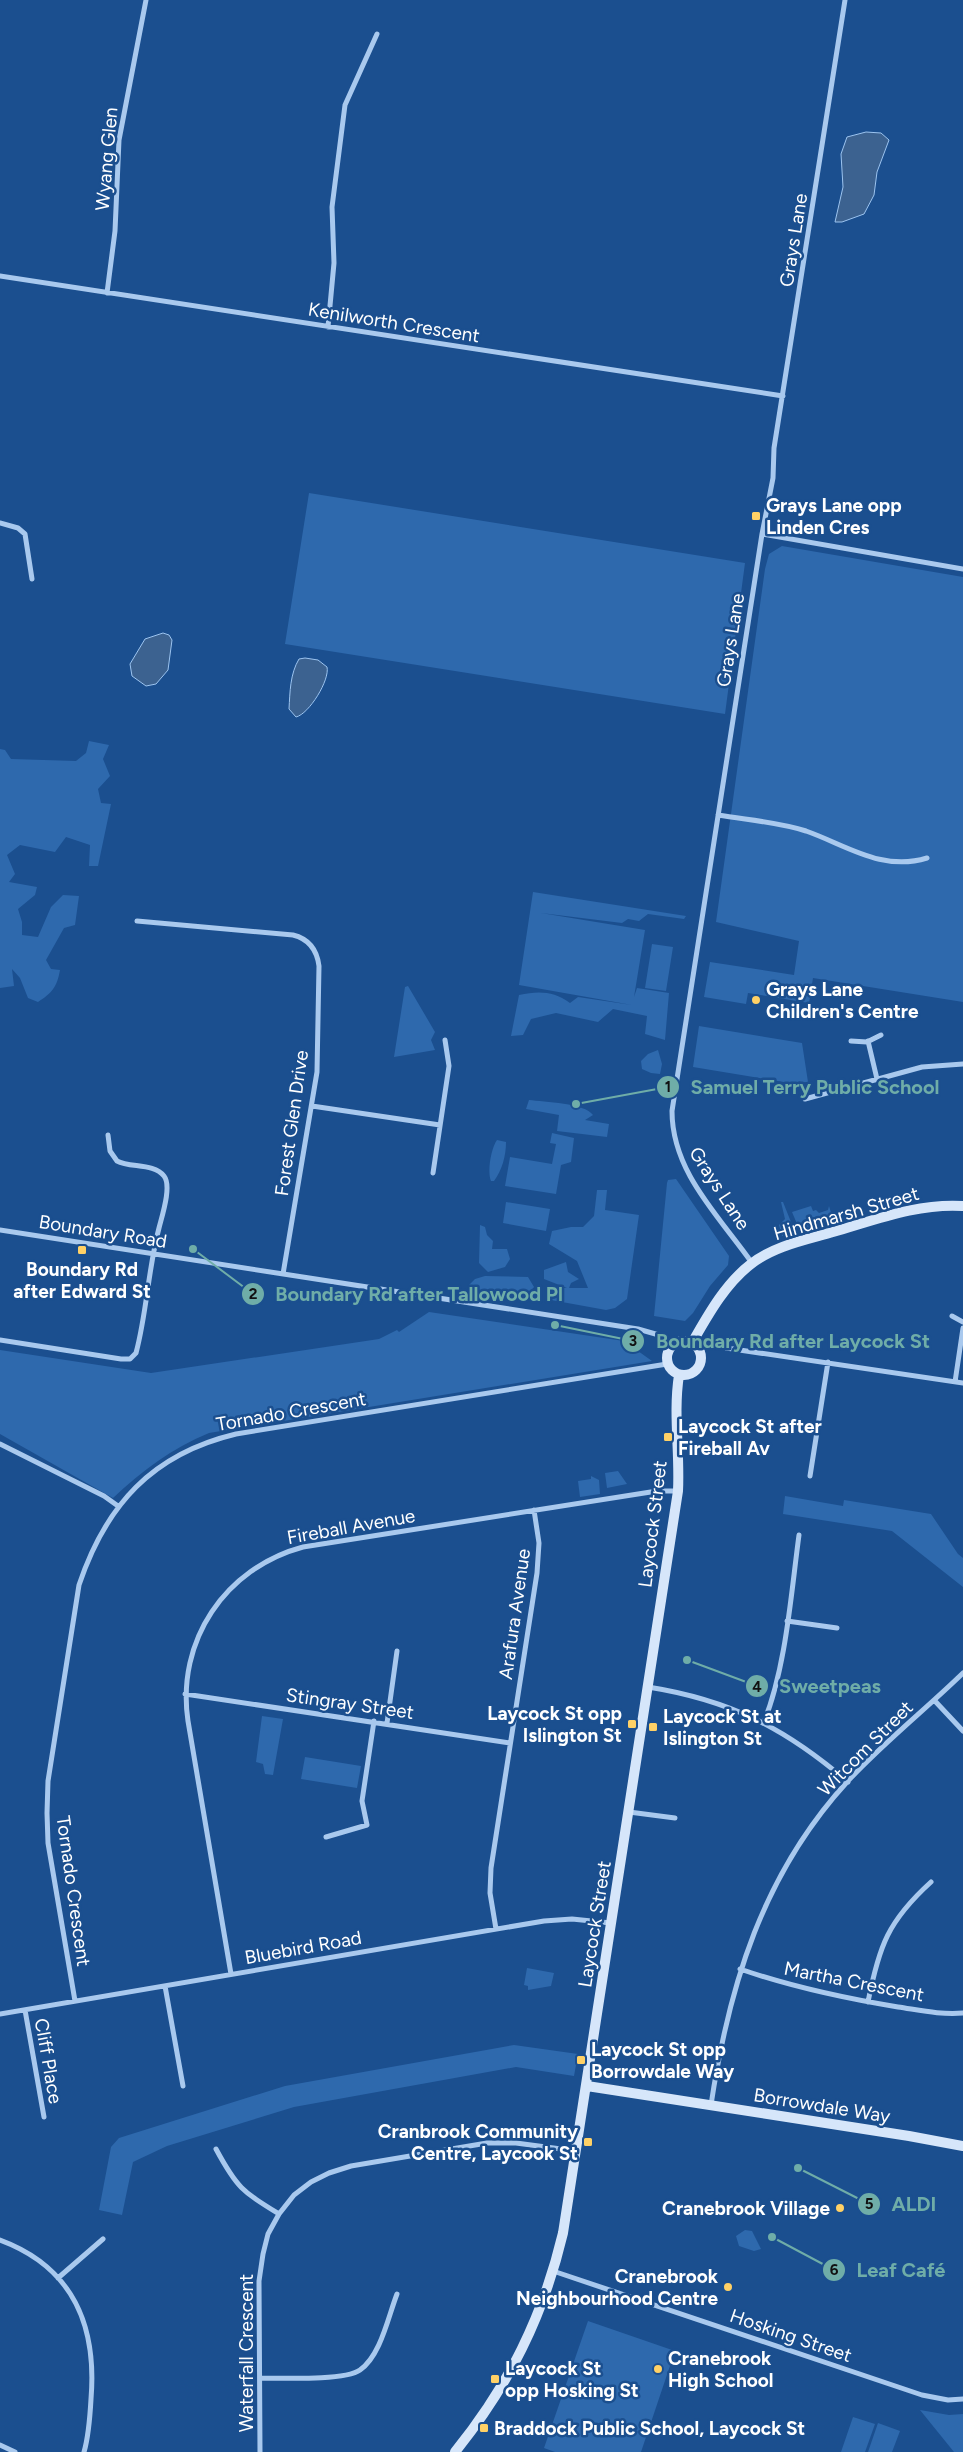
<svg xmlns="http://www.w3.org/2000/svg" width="963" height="2452" font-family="Figtree,sans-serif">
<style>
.green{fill:#2e69ad}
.water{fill:#3c6290;stroke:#9cc4f0}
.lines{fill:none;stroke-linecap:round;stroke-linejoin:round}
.street{stroke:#a9c9ee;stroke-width:5}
.secondary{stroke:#d6e6fa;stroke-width:10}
.poi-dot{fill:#ffd166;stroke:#1b4f8f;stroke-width:2}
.labels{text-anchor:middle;stroke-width:5;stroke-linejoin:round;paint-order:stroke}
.street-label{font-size:19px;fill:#fff;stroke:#1b4f8f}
.poi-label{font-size:19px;font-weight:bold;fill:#fff;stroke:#1b4f8f;text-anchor:start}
.leader{fill:none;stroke:#6fada8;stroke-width:2}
.callout-dot{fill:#6fada8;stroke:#1b4f8f;stroke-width:2}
.mark-label{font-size:15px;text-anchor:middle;font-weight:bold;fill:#111}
.callout-label{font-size:20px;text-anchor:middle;font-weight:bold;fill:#6fada8;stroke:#1b4f8f;stroke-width:5;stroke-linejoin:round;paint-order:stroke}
</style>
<rect width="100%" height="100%" fill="#1b4f8f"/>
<path class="green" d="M309,493L745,563L725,714L285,644Z
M782,546L963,577V1002L813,978L809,1003L748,993L746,1004L704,997L710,962L794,975L799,941L716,922L765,569L769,554Z
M89,741L109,745L103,759L110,776L98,789L101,803L111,804L98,866H89L90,845L66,837L55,852L20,845L7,855L15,874L9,882L37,887L35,895L18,909L22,922V935L38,937L51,907L63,895L79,896L75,925L64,928L46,960L51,969L60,970C57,987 52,993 38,1002L28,998L20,978L12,969L14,986L0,988V749L5,750L11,759L76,761L86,753Z
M533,892L686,916L684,919L648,914L639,921L628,919L622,923L541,913L645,930L634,997L637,988L669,993L665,1040L645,1034L647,1016L613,1009L598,1022L556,1013L531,1019L523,1035L511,1036L519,995C539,991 553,991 570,1003L578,997L632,1005L519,985Z
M652,944L673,947L666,991L645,988Z
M408,986L435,1032L431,1040L435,1050L394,1057L405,987Z
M699,1026L802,1043L808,1082L790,1083L693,1067Z
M658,1050L662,1064L660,1074L651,1073L642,1069L641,1061L648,1054Z
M529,1100C544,1102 585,1103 593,1115L585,1120L609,1124L607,1137L557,1131L559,1115L526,1109Z
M552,1133L574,1138L571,1162L561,1165L556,1194L505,1186L510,1157L552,1164L556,1144L550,1143Z
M497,1140L506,1142C506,1156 502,1170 494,1181H491C487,1172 491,1148 497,1140Z
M676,1179L729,1256L728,1265L710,1286L693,1313L685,1321L654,1316L667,1183L668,1180Z
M597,1190H607L605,1210L639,1215L627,1299L615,1308L606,1310L551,1300V1288H567L544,1279V1270L566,1262L568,1272L579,1279L571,1283L569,1288H588L577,1261L549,1244L552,1231L571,1227H583L594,1216Z
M506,1202L550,1209L546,1231L503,1223Z
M781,1202H783L795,1232L782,1236L779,1225L785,1219Z
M811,1206L813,1211L816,1210L819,1213L828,1210L829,1206L832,1216H836L837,1220L800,1231L792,1212Z
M480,1225L485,1227L487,1235L493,1241L492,1249H507L510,1259L505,1267L488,1272L479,1263Z
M485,1276L528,1277L534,1287L526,1297L471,1291L468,1286L475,1279Z
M429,1312L624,1341L652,1361L209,1433C172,1448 142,1471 113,1498L0,1434V1350L151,1373L379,1339L397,1330L399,1332Z
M618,1471L627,1484L607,1488L605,1473Z
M591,1476L599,1480L600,1494L580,1497L578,1481L591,1479Z
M785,1496L843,1506L844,1500L931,1514L958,1554L963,1558V1587L892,1531L783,1514Z
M262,1716L283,1719L273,1775L265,1774L263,1764L256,1762Z
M305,1757L361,1766L357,1788L301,1779Z
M527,1968L554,1973L551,1986L528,1990V1986L524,1985Z
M514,2045L578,2054L574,2076L516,2067L294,2107L167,2146L133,2162L122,2215L99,2210L111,2147L119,2138L285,2086Z
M745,2230L752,2231L761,2249L754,2251L739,2246L736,2236Z
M588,2321L675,2351L641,2452H555L544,2448Z
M920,2410L949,2415L963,2414V2452H954Z
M853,2417L875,2424L865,2452H841Z
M878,2423L900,2431L892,2452H868Z"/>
<path class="water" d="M866,132L881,133L889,140L877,172L874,195L864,214L842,222H835L843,187L841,154L847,137Z
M163,633L169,635L172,640L168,670L156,684L146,686L132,676L130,664L145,639Z
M305,658L318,660L327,667C330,680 309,714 296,717L289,709C290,692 290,674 299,659Z"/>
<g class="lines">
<path class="street" d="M0,276L783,396
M107,293L115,231L119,140L146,0
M328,327L334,263L332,207L345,105L377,34
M0,523L18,528L25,534L32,579
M762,534L963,569
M718,815C747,820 778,822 806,831C846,845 882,872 927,858
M137,921L293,935C309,939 317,950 319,966L317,1072L283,1274
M851,1041L867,1042L881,1035
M868,1041L877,1079
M805,1099L922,1067L963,1064
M312,1106L440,1125
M433,1173L449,1066L445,1040
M0,1230L638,1329L659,1335L673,1344
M752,1263C719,1216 672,1172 672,1111L762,534L773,478L774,448L845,0
M952,1316L963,1322
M0,1340L121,1359H130L136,1353C147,1312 148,1269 159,1228C162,1216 172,1186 164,1176C154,1163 130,1168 117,1161L110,1151L108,1135
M726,1348L963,1383
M955,1382L963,1328
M0,1444L104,1496L118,1506
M810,1476L828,1362
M787,1621L837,1628
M648,1687C730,1700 785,1728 848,1782
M185,1694L510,1743
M934,1700L963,1731
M764,1722C786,1667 791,1594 799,1535
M387,1723L397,1651
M629,1812L675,1818
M326,1837L367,1825L362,1801L374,1721
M496,1929L490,1893L491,1868L537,1573L539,1543L534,1510
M740,1969C792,1987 843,1998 898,2007C919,2010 941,2015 963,2013
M231,1974L188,1721C176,1641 225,1568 303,1547L657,1491H678
M165,1986L183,2086
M75,2001L48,1843L47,1813L48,1781L79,1585C106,1505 152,1454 236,1434L667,1364
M868,2002C879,1946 888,1921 931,1882
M25,2010L44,2117
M0,2014L544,1921L572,1919L611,1923
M711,2105C729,1985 763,1874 847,1782C882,1744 926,1709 963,1673
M216,2149C237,2188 242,2191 279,2214
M0,2240C73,2267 97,2326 91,2399C90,2417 89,2435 84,2452
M553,2271L922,2395L948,2400L963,2399
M58,2278L103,2239
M260,2378C281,2378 345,2381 360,2370C381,2355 388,2317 397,2294
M0,2445L15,2452
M260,2452L259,2281L263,2254L268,2234L279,2214L294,2195L311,2182L329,2173L351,2166L487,2143H516L576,2151"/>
<path class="secondary" d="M667 1358a17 17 0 1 1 34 0a17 17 0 1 1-34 0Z
M692,1343C708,1315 725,1284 751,1264C774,1246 805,1240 833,1232C875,1220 918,1203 963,1206
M587,2086L909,2136L963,2146
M455,2452C509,2385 543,2317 563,2233L678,1491C680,1451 673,1414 679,1375"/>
</g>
<g class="poi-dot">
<rect x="751" y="511" width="10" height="10" rx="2.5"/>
<circle cx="756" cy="1000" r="5"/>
<rect x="77" y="1245" width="10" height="10" rx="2.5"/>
<rect x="663" y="1432" width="10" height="10" rx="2.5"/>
<rect x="627" y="1719" width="10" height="10" rx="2.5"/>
<rect x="648" y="1722" width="10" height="10" rx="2.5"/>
<rect x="576" y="2055" width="10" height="10" rx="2.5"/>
<rect x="583" y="2137" width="10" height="10" rx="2.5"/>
<circle cx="840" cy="2208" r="5"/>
<circle cx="728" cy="2287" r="5"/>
<circle cx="658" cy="2369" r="5"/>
<rect x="490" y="2374" width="10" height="10" rx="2.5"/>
<rect x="479" y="2423" width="10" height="10" rx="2.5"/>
</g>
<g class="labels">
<g class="street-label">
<text transform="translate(106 159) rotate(-85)" y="7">Wyang Glen</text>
<text transform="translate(793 240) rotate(-81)" y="7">Grays Lane</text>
<text transform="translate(394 322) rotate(9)" y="7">Kenilworth Crescent</text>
<text transform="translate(730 640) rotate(-81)" y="7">Grays Lane</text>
<text transform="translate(291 1123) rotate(-82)" y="7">Forest Glen Drive</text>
<text transform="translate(720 1188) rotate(57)" y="7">Grays Lane</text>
<text transform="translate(846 1213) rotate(-16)" y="7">Hindmarsh Street</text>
<text transform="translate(103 1231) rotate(9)" y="7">Boundary Road</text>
<text transform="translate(291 1411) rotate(-10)" y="7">Tornado Crescent</text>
<text transform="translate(652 1524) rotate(-83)" y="7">Laycock Street</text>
<text transform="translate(351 1526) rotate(-10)" y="7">Fireball Avenue</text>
<text transform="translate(514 1614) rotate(-82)" y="7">Arafura Avenue</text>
<text transform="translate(350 1703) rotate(8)" y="7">Stingray Street</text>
<text transform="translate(865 1748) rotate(-45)" y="7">Witcom Street</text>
<text transform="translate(74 1891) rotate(82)" y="7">Tornado Crescent</text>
<text transform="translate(594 1924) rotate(-81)" y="7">Laycock Street</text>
<text transform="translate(303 1947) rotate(-10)" y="7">Bluebird Road</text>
<text transform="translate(854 1981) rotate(11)" y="7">Martha Crescent</text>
<text transform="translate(49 2061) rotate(80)" y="7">Cliff Place</text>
<text transform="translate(822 2105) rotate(9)" y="7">Borrowdale Way</text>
<text transform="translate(791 2335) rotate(19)" y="7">Hosking Street</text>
<text transform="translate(246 2353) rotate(-90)" y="7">Waterfall Crescent</text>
</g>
<g class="poi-label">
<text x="766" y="512">Grays Lane opp<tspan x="766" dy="22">Linden Cres</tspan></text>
<text x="766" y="996">Grays Lane<tspan x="766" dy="22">Children's Centre</tspan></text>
<text x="82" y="1276" text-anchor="middle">Boundary Rd<tspan x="82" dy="22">after Edward St</tspan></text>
<text x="678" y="1433">Laycock St after<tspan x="678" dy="22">Fireball Av</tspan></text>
<text x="622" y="1720" text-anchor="end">Laycock St opp<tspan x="622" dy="22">Islington St</tspan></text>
<text x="663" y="1723">Laycock St at<tspan x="663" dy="22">Islington St</tspan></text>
<text x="591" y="2056">Laycock St opp<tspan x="591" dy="22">Borrowdale Way</tspan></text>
<text x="578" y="2138" text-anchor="end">Cranbrook Community<tspan x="578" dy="22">Centre, Laycook St</tspan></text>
<text x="830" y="2215" text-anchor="end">Cranebrook Village</text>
<text x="718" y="2283" text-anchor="end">Cranebrook<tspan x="718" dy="22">Neighbourhood Centre</tspan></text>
<text x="668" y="2365">Cranebrook<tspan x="668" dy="22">High School</tspan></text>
<text x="505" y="2375">Laycock St<tspan x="505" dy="22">opp Hosking St</tspan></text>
<text x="494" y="2435">Braddock Public School, Laycock St</text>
</g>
</g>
<path class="leader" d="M576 1104L668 1087M193 1249L253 1294M555 1325L633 1341M687 1660L757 1686M798 2168L869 2204M772 2237L834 2270"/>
<g class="callout-dot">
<circle cx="576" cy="1104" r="5"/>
<circle cx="193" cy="1249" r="5"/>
<circle cx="555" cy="1325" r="5"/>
<circle cx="687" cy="1660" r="5"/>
<circle cx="798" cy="2168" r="5"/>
<circle cx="772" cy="2237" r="5"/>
<circle cx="668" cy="1087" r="12"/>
<circle cx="253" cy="1294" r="12"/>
<circle cx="633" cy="1341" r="12"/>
<circle cx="757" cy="1686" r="12"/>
<circle cx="869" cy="2204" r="12"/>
<circle cx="834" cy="2270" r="12"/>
</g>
<g class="mark-label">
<text x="668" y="1092">1</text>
<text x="253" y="1299">2</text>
<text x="633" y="1346">3</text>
<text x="757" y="1692">4</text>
<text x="869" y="2209">5</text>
<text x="834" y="2275">6</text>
</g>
<g class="callout-label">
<text x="815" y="1094">Samuel Terry Public School</text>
<text x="419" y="1301">Boundary Rd after Tallowood Pl</text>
<text x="793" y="1348">Boundary Rd after Laycock St</text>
<text x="830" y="1693">Sweetpeas</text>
<text x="914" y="2211">ALDI</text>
<text x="901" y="2277">Leaf Café</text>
</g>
</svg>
